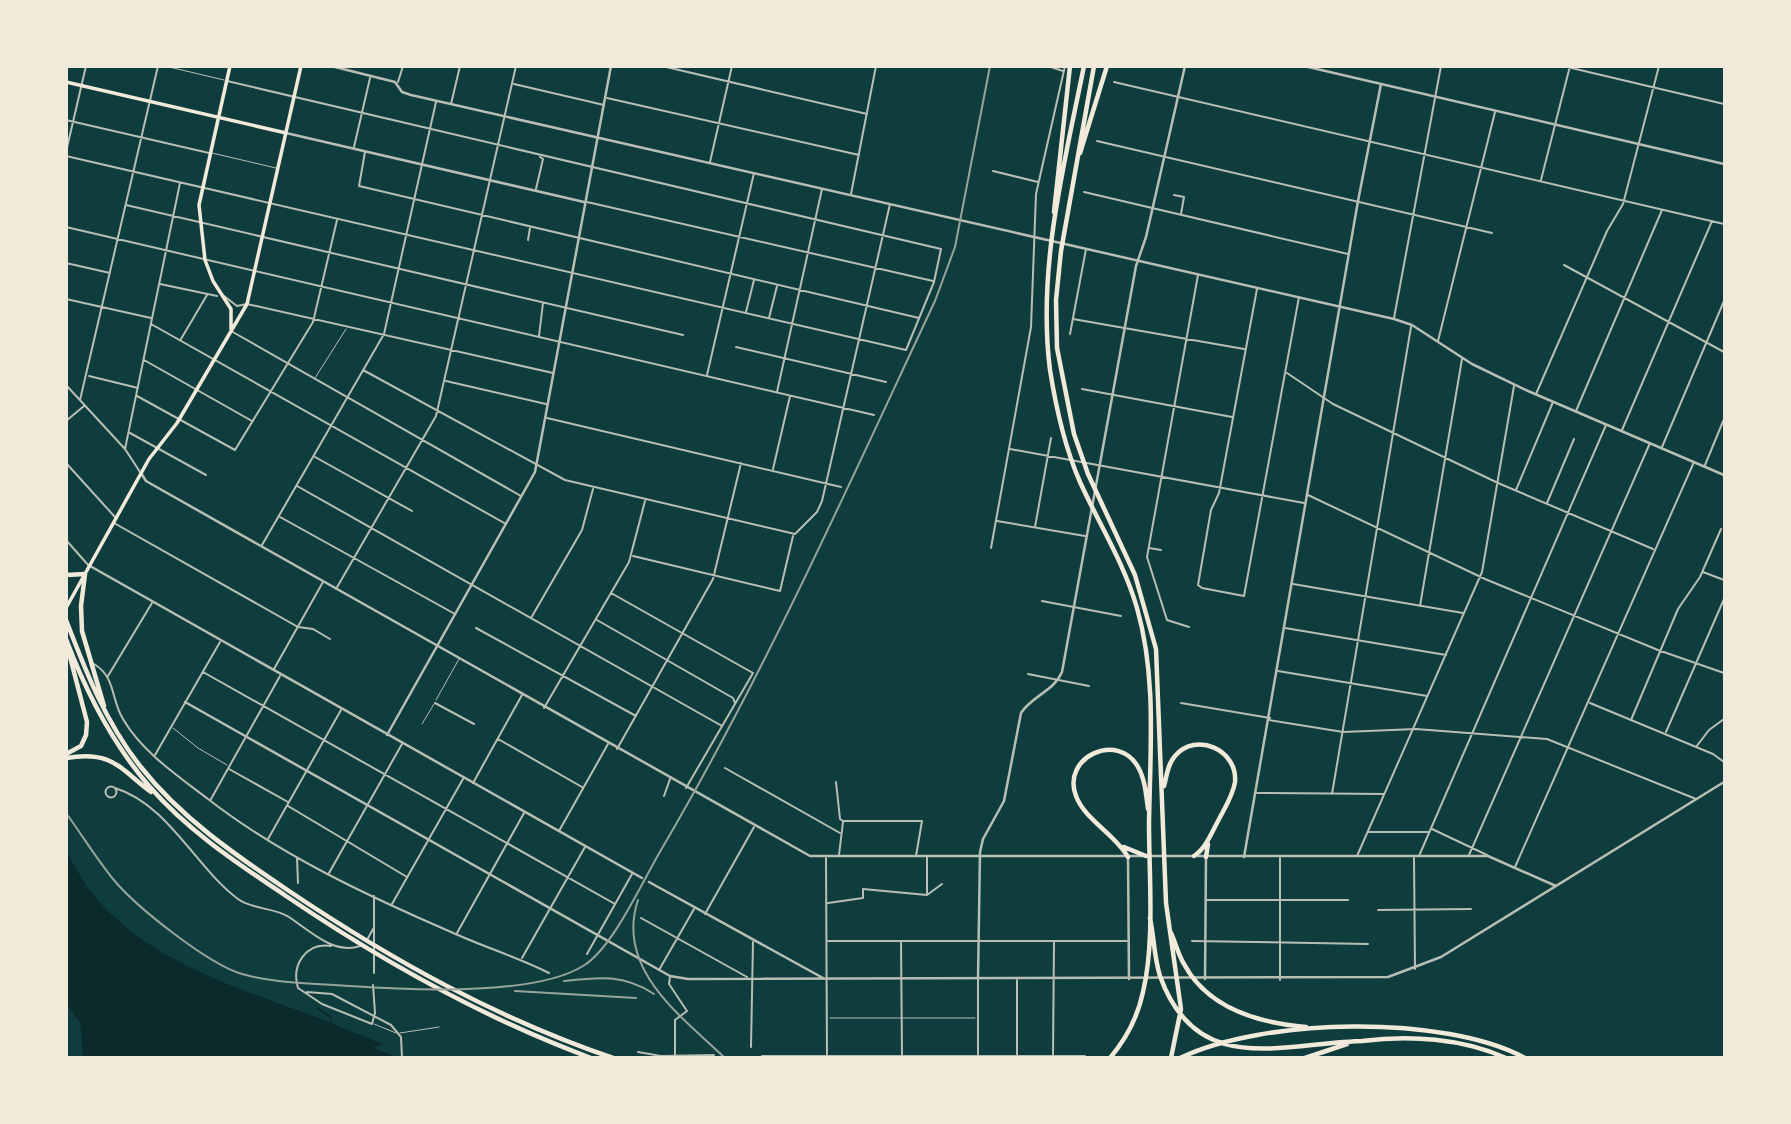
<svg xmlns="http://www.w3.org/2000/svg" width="1791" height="1124" font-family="'DM Sans',sans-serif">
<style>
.water{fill:#0a2a2b}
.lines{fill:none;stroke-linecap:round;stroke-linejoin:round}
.stream{stroke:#0a2a2b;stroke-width:2}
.service{stroke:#b8beb3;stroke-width:1}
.minor{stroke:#b8beb3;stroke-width:2}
.tertiary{stroke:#b8beb3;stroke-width:2.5}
.primary{stroke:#f1e9da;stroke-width:3.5}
.motorway{stroke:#f1e9da;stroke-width:4.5}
.rail{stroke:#97a49c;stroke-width:2}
</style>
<rect width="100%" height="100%" fill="#0f3d3e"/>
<path class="water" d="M67,853C80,874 87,890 105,908C164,969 252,992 329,1022L331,1018L333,1024L383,1044L373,1048L398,1057H83L80,1023L67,1004Z"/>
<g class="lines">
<path class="stream" d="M318,1008L331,1018"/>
<path class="service" d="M165,66L224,80
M212,153L276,168
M315,378L346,329
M436,700L459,659
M422,724L434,704
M173,728L198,748L227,765
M830,1018H975
M374,1024L396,1033
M400,1033L439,1027"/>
<path class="minor" d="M662,66L867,114
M1048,66L1063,71
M1563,66L1724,104
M398,82L403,66
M1114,82L1724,224
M514,84L604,105
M607,98L859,155
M451,104L460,66
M66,120L209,153
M1097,141L1492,233
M354,147L370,78
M66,152L86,66
M365,152L359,186L919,318
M66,156L906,350L934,282L941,249L227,81
M710,162L732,66
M993,171L1038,182
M1541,180L1570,66
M536,189L543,159L540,157
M1084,192L1348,254
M851,194L876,66
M1174,195L1184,197L1181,214
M587,202L933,281
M126,205L683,335
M66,227L874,415
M528,240L530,228
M66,263L110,273
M1564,265L1724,352
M160,284L217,296
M1257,289L1219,493L1211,510L1198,585L1202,588L1244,596L1299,297
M224,296L237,306L247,304L553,373
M66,299L151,318
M746,312L754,280
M769,318L777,286
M1394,318L1441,66
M1073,319L1244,349
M151,324L506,524
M231,331L521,496
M1070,334L1086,249
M539,336L543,303
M181,339L207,295
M1438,341L1495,112
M736,347L886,382
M144,360L252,421
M363,370L565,480L795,534L817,512L822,501L890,204
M1287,373L1333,404L1498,483L1653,549
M707,375L754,173
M89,376L138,388
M446,381L546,404
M66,385L125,449L140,472
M1082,389L1232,417
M777,392L822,189
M1536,394L1607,231L1623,204L1659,66
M137,396L235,450L313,322L337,220
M80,400L158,66
M1576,411L1662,210
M547,418L841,487
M66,421L84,406
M1622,430L1712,221
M130,433L206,475
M1662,447L1724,301
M125,449L180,183
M1010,449L1304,503
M315,457L412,511
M66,463L115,517
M1705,465L1724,419
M773,469L790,396
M297,486L722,726
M1516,490L1553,402
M1308,495L1485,579L1658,650L1724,673
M1547,503L1574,439
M280,517L455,614
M997,521L1085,536
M114,523L298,627L313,629L330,639
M1035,527L1051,438
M66,540L89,566
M262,545L384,334L436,102
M991,548L1031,327L1036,194L1065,66
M1149,548L1161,550
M633,556L780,591L793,536
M1703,572L1724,580
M1293,584L1463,613
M336,589L436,416L516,66
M611,593L753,673L686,788
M1042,601L1121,616
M1420,606L1462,359
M531,618L582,530L593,489
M597,620L733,698L735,703
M1189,627L1167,620L1147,557L1198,275
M476,628L636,716
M1285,628L1446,655
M94,664C116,677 111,700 123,719C142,752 178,776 208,799C280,855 368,896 451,932C484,947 517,957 549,973
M274,669L323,582
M1278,671L1427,696
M203,672L615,904
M1028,674L1089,686
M108,676L152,603
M1724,690V715
M435,703L474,724
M1181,703L1270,718
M1590,703L1713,754L1724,762
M544,708L629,562L645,501
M1269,720L1343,732L1416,729L1547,739L1696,799
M1631,720L1678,609L1700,577L1721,529
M1666,732L1724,599
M498,739L582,787
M1696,747L1709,730L1724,719
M617,749L713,579L741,463
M155,755L220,642
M725,768L840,833
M229,769L288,802
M836,782L840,819L843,821
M473,783L522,695
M105.5 792a5.5 5.5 0 1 1 11 0a5.5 5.5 0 1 1-11 0Z
M115,788C169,805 195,867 238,899C253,910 273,907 289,917C310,931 334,955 360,946
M1257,793L1384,794
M1332,794L1411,327
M664,796L670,779
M211,799L280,676
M288,806L407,877
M843,821H922L916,856
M1432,829L1487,855
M559,831L608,744
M1368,832H1429
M268,839L341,710
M839,855L843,822
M1469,855L1650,443
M1357,856L1482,572L1514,386
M1419,856L1606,425
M297,858L298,883
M826,858L827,1055
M1280,858V980
M1414,858L1415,969
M1515,867L1694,462
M329,873L402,744
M927,895L942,884
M1206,900H1348
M828,903L863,898V889L927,895V857
M392,904L463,779
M1378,910L1471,909
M705,914L754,827
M641,918L747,977
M457,933L524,813
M367,940L373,929
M827,941H1127
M1192,941L1368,944
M901,942L902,1055
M331,946C306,942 291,965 298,988L322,1004L372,1024L375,1013L373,985
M587,954L632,874
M522,958L585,847
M659,970L694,909
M374,973V896
M670,977L669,984L687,1011L675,1020V1055
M978,980V1055
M307,992L332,994L391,1025L401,1037L402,1058
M751,1047L753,942
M638,1052L661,1056L714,1055
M1017,1055V980
M1053,1055L1054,942
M762,1056H1085"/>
<path class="tertiary" d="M331,66L395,82L402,92L411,95L1394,319L1412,325L1472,364L1528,391L1724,475
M1304,66L1724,164
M286,133L584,202
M141,473L146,481L160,489L810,856H1143
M90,566L642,878
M185,702L670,976L688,979L1388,977L1441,957L1724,782
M387,735L535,472L611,66
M1150,856H1488L1556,886
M1128,857L1129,979
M1244,857L1358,201L1381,84
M649,882L823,978
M978,979L980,852L983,839L1004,801L1021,713C1032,696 1054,691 1062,672L1136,266L1146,237L1185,66
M1205,979L1206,857"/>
<path class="primary" d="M230,66L199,205L205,260L213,281L231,309V329
M66,82L286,133
M66,608L149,459L177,423L247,304L301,66"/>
<path class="motorway" d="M1084,66C1064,165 1037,269 1050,370C1056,408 1065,448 1080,482C1099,524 1124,563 1137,608C1157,678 1150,751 1149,823C1149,876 1155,942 1143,992C1138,1016 1126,1039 1110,1058
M1094,66L1061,251L1056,300L1057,348L1074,434L1088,474L1135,575L1156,649L1166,903L1181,1009L1171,1058
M1080,153L1107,66
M1054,212L1070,66
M66,575L85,574L81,606L82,631L104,706
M66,620C86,672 105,721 140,766C181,818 234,854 289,891C392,960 496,1018 613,1058
M66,639C86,692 112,743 149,786C188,831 237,863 286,896C383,962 481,1017 591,1058
M66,754L81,746L86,735L87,722L69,653
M66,758C112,750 119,768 151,792
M1164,786C1167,776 1167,765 1175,756C1196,731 1238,750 1235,782C1233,796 1224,809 1218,821C1211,834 1206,848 1194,856
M1124,847L1146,856
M1128,857C1115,834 1085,820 1076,796C1061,757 1118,731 1138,767C1145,779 1146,794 1148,809
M1206,857L1208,844
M1150,918C1154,937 1154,957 1160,976C1197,1080 1286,1042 1364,1041
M1171,933C1176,944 1178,954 1184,964C1208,1009 1259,1023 1306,1027
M1362,1041C1409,1035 1462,1038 1506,1058
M1180,1058C1263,1018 1443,1014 1525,1058
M1305,1058L1347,1044"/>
<path class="rail" d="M66,813C82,835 96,858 113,879C136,907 208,964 242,974C276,984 315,983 350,986C408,990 533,997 583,966C613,948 642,882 661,850C765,673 848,486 935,301L955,247L990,66
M638,900C615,969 681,1016 725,1058
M564,981C599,977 624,974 654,994
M515,991L636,998"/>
</g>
<rect width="1791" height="1124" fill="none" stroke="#f1e9da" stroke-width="136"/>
</svg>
